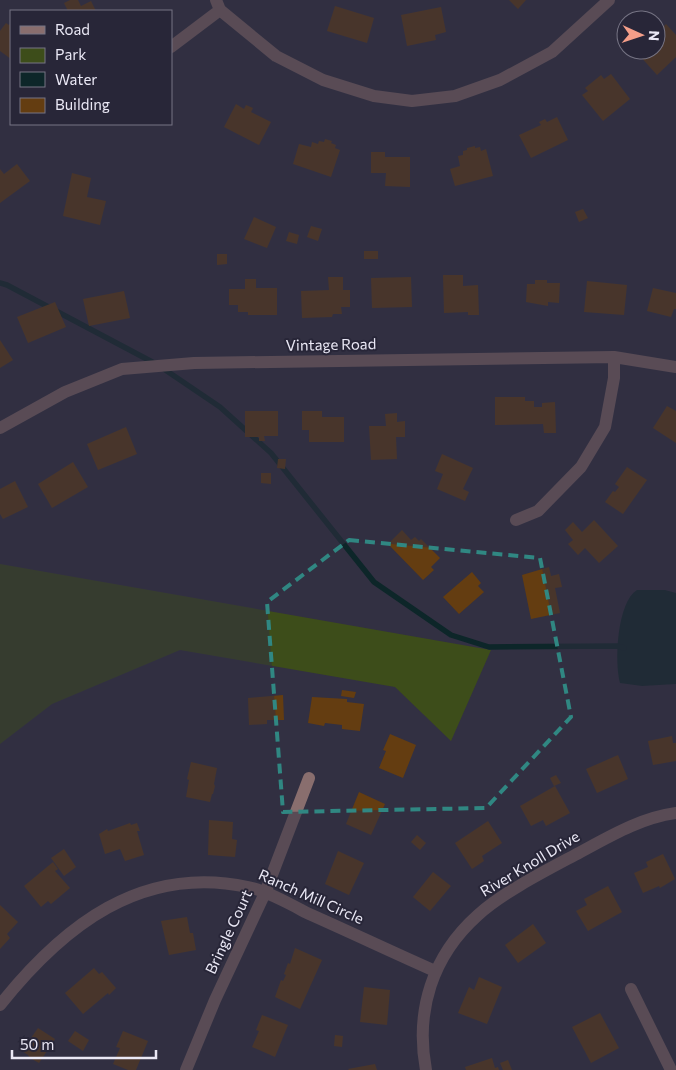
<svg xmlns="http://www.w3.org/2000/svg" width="676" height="1070" font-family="Commissioner,sans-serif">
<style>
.green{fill:#3d4d1a}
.water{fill:#0d2629}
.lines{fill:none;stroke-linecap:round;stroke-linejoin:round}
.stream{stroke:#0d2629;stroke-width:5.5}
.building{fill:#643d11}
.minor{stroke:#896e6e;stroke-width:12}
.marked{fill:none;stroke:#308782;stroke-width:4;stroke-dasharray:10 6;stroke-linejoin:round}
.labels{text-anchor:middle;stroke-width:4;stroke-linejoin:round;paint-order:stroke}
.street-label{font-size:15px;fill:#eae8f5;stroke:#282638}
</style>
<rect width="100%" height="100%" fill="#323042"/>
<path class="green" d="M0,564L491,650L451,741L395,687L180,650L52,704L0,744Z"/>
<path class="water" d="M637,590H665L676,593V684L642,686L620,683C614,662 617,602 637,590Z"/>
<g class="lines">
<path class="stream" d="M0,283L7,285L158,365L220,407L271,453L374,582L451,635L489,647L617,646L624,648"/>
</g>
<path class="building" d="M70,0H78L81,6L91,1L96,11H68L64,3Z
M509,0H526L518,9Z
M335,6L374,18L367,43L327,31Z
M441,7L446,32L435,35L436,40L407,46L401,15Z
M6,23L9,25L11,23V59L0,51V31Z
M666,24L676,35V57L657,75L639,55L644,50H656V28L658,26L661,29Z
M611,74L630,99L603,121L582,95L588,91L585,88L601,75L604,79Z
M236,104L244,109L246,105L253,108L251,112L271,122L259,145L224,127Z
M557,117L568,140L531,158L519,135L541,125L539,122L545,119L547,122Z
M325,139L332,141L331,143L336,145L335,148L340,150L331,177L293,164L299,144L311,147L312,142L318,144L319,141L324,142Z
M475,146V148L480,147L481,151L486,149L493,176L455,186L450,169L460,166L458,156L463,155V151L467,150V148Z
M371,152H385V157H410V187L385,186L386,173H371Z
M17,164L30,181L0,203V169L4,174Z
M72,173L91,178L87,197L106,201L100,225L63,216Z
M583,209L588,218L579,222L575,212Z
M254,217L276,227L267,248L244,239Z
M311,226L322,229L318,241L307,237Z
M289,232L299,235L297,244L286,241Z
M364,251H378V259H364Z
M217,254H227V264L217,265Z
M443,275H463V286L478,285L479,315H468V312L444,313Z
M328,277H343V290H350V307H341L342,314H333L332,317L302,318L301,291L329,290Z
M411,277L412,307L372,308L371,278Z
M245,279H256V288H277V315H248V312H238V305H229V289H245Z
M535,280H547V283H560L559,303L548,302V306L526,302L527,284H535Z
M587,281L627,285L624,315L584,312Z
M653,288L676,293V309H674L671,317L647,311Z
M124,291L130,318L89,326L83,299Z
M55,302L66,327L28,343L17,317Z
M0,340L13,360L0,368Z
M495,397H525V401H534V407H542V403L555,402L556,433H544L543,424L495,425Z
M667,406L676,411V443L653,428Z
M245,411H278V436H264L265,441H259V437H245Z
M302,411H322V417H344V442H309V430H302Z
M397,413V422L405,421V437H396L397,459L371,460L369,426H386L385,414Z
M126,427L137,454L98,470L87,444Z
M442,454L473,468L463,489L469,492L465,501L437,489L443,474L435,471Z
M278,459H286L285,469L277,468Z
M73,462L88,487L52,508L38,484Z
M627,467L647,480L623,514L605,502L613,491L615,492L619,487L615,484Z
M261,473H271V484L261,483Z
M15,481L28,507L3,519L0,514V489Z
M594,520L618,546L599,563L585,548L578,555L568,544L573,540L565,530L573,522L582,532Z
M402,530L411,540L415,537L419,541L421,539L440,558L431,567L434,570L423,580L388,544Z
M549,567L551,576L559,574L562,587L555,588L560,613L531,619L522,575Z
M472,572L481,583L478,586L484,592L459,614L443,597Z
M342,690L356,692L354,698L341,696Z
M283,695L284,720H267V724L249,725L248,698Z
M312,697L347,699V702L364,704L360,731L342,729V725L325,723L324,726L308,723Z
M390,734L416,745L403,778L379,768L386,751L383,750Z
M672,736L673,743H676V761L653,765L648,741Z
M618,755L628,779L597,793L586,769Z
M191,762L217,768L214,784L215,786L213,794H212L210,802L186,797L189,780L187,779Z
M556,775L561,783L554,786L550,778Z
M555,786L570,813L546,826L543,820L531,826L520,806Z
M359,792L385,804L371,835L346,824Z
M209,820L233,822L232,839L237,840L235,857L208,855Z
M488,821L502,843L482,856L484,861L472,869L455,843Z
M130,823L131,825L137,823L140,831H137L144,855L125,861L120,849L105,854L99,834L107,829L108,831Z
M417,835L426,843L420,850L411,842Z
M64,849L76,867L64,876L51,858Z
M338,851L364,863L349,895L325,884Z
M663,854L675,879L660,888L659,886L643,893L634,873L648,867L646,862Z
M53,862L58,869L55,871L70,888L51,904L48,901L41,907L24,886Z
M433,872L451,886L430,911L413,897Z
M608,886L622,912L588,931L576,911L587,905L584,899Z
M0,905L18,922L7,934L10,938L0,949Z
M187,917L190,933H193L196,950L169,955L161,921Z
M533,924L546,943L518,963L505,945Z
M295,948L322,960L300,1009L275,997L281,980L283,981L286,975L284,974L288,963L290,964Z
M94,968L99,974L102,972L116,988L109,995L108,993L83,1014L65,993Z
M479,977L502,987L487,1024L458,1013L469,987L474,990Z
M364,987L390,990L387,1025L360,1022Z
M600,1013L619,1048L591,1063L572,1027Z
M262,1015L288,1025L275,1057L252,1047L259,1031L256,1030Z
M38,1028L55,1039L39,1063L30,1058L28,1055L22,1051Z
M75,1031L89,1040L83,1051L68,1041Z
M123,1031L148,1041L136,1070H128L113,1064L120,1048L116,1047Z
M335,1035L343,1036L342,1047L334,1046Z
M492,1058L495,1068L498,1067L499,1070H466L465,1067Z
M508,1060L512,1070H503L500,1063Z
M375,1064L377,1070H349L348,1069Z"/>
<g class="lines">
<path class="minor" d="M216,0L220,10L276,56L323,80L374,96L412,101L455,96L500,80L552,52L609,0
M171,47L220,10
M0,428L65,392L122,369L194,363L614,357L676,367
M516,520L538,511L581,467L605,427L614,378V357
M631,989L671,1070
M0,1005C63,926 141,864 248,887C267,891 290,904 307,913C350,932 392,952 435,971
M186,1070L215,1000L265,893L309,778
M426,1070C415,1011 432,956 478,915C502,893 545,871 575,855C607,838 639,818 676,813"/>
</g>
<path d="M0 0H676V1070H0ZM349,540L540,558L571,717L486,808L283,812L267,602Z" fill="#323042" fill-opacity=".55" fill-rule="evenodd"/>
<path class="marked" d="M349,540L540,558L571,717L486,808L283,812L267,602Z"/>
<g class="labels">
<g class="street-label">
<text transform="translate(331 345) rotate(-1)" y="5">Vintage Road</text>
<text transform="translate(530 864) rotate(-31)" y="5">River Knoll Drive</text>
<text transform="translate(311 897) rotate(24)" y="5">Ranch Mill Circle</text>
<text transform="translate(229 932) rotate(-65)" y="5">Bringle Court</text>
</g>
</g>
<rect x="10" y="10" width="162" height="115" fill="#282638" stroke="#767484"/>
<rect x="20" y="26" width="25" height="8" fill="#896e6e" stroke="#767484"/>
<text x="55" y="35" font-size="15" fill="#eae8f5">Road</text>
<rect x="20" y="48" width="25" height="15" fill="#3d4d1a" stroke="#767484"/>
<text x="55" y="60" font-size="15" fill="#eae8f5">Park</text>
<rect x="20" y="72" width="25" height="15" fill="#0d2629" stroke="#767484"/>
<text x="55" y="85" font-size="15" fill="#eae8f5">Water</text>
<rect x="20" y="98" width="25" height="15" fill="#643d11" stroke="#767484"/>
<text x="55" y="110" font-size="15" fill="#eae8f5">Building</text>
<g transform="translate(641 35) rotate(93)"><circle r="24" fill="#282638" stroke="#767484"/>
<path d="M0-4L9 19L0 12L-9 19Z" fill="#f49e89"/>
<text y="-8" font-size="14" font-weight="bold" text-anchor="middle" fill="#eae8f5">N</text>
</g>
<path d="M12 1050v8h144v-8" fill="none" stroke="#eae8f5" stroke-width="2.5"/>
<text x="20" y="1050" font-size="15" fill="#eae8f5" stroke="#282638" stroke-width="4" paint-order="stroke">50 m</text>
</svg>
